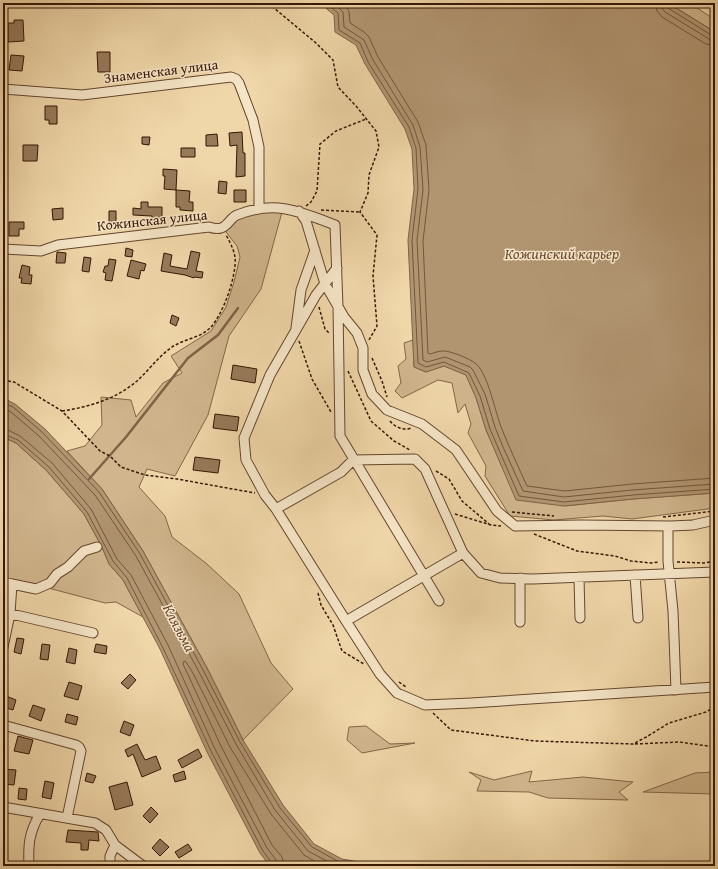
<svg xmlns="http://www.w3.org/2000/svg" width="718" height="869" font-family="'Gentium Book Plus',serif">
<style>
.green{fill:#d1b68d;stroke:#846648}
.water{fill:#b19571;stroke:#806245}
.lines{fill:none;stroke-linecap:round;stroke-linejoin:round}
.shore{stroke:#74563a;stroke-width:1}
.stream{stroke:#806245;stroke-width:2.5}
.building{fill:#977a5a;stroke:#371604}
.minor-casing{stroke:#65462d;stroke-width:11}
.path{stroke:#371604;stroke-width:1.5;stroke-dasharray:3 2;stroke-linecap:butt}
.minor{stroke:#f5e5c7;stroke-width:9}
.labels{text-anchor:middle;stroke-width:3;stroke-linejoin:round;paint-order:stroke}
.street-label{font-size:14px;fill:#371604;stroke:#f5e5c7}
.water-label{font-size:15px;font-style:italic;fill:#684930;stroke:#f5e5c7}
</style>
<rect width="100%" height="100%" fill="#f0d7a9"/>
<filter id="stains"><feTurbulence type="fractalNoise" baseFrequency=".005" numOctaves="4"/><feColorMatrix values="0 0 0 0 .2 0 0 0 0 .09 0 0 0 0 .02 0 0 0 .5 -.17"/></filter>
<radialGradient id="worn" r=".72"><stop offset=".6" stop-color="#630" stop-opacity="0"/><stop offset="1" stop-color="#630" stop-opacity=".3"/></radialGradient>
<path class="green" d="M668,3H690L715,20V32Z
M262,211L282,212L261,289L229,336L208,415L175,476L147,469L139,487L165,516L172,537L207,564L239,594L271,663L293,689L243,740L206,666L143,551L102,489L67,451L85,446L102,425L101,397L131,400L136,417L163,383L182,373L171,356L211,331L226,307L234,282L240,257L237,246L226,232C230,218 250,215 262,211Z
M413,340L414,367L426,372L444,366L466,375L476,397L486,430L502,465L564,506L633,499L715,493V508L632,519L603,516L554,520L510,516L485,476L486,466L468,433L471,424L465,404L458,413L452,383L438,380L402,398L395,391L401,383L398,366L406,359L404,343Z
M3,437L16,443L46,470L84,514L102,547L109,564L123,580L143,617L116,602L105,603L48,588L3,578Z
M366,726L390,744L415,743L362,753L347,740L349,727Z
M532,771L529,782L583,777L633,782L619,792L628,800L548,798L529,792L477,791L481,780L469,772L494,780Z
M715,772V794L643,792L695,773Z"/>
<path class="water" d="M320,3H668L715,32V493L633,499L564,506L516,500L486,430L476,398L466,375L444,366L426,372L414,367L408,240L414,189L412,149L405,129L365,64L356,45L335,32L334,15Z
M3,398L15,404L45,429L102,489L143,551L206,666L243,740L283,805L314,844L342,859L382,866H424H270L260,853L207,752L160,649L123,580L109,564L102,547L84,514L46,470L16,443L3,437Z
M715,861V866H570L683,864Z"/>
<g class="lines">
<path class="shore" d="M326,3L338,13L339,30L360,43L368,62L409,127L416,148L418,189L412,240L418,363L426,367L444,362L469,373L480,396L490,429L519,496L564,502L633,495L715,489
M334,3L343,12L344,27L364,40L373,60L413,125L420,147L423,190L417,240L423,360L427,362L445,357L470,367L473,370L485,394L495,427L503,447L523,491L564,497L632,490L715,484
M343,3L349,11L350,23L364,32L369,37L378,57L418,122L426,145L429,190L423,241L428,353L430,354C434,353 438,351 442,351C449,350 471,359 476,364C488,374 495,411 501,427C509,447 518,466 527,486L565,491L632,484L715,478
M655,3L657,11L662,17L706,44L715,46
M661,3L662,8L665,12L709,39L715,40
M666,3L668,8L711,35H715
M3,403L13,407L42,432L99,492L140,554L202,668L240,742L280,808L312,847L341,863L360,866
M3,408L11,412L39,436L95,495L136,556L198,670L236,744L275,810L308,851L336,866
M3,429L8,430L20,436L52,463L91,509L117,559L131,575L168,645L215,749L267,848L276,860L278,866
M3,434L18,440L49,467L87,512L113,561L127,578L163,648L211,751L263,851L272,863L273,866
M284,866L282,857L272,845L221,746L183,664L184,661L186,662L193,673L230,747L271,814L304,855L323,866"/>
<path class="stream" d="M89,479L126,437L188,358L218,335L238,308"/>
</g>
<path class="building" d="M14,20H23L24,41L8,42V23H14Z
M97,52H110V72H98Z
M11,55L24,56L22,71L9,70Z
M45,106H57V124H49V120H45Z
M242,132L243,153H245V176L236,177L237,145L230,146L229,133Z
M217,134L218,146H206V135Z
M142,137H150L149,145L142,144Z
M23,145H38L37,161H23Z
M181,148H195V157H181Z
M163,169L177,170L176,190L164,189L165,176H163Z
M219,181L227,182L226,194L218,193Z
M176,190L190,191L189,202H193V211L180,210V207H176Z
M234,190H246V202H234Z
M141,202H148V207H162V218H152V216L133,215V208L141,209Z
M63,208V219L53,220L52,209Z
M109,211H116V226H109Z
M9,222H24V229H19V236H9Z
M126,248L133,250L132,257L125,256Z
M191,251L200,253L196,271L203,272L202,278L194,277V278L185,275L161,271L164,253L172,255L170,266L187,269Z
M57,252L66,253L65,263H56Z
M84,257L91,258L89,272L82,271Z
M109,259L116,260L112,281L105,280L106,273L103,272L105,266H108Z
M131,260L146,264L144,271L141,270L139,279L127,276Z
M22,265L30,267L29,275H32L31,284L21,283L22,278H19Z
M172,315L179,318L176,326L170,323Z
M233,365L257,369L255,383L231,379Z
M215,414L239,417L237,431L213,428Z
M195,457L220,460L218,473L193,470Z
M17,638L24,639L21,654L14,652Z
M42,644L50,645L48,660L40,659Z
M96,644L107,646L106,654L94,652Z
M69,648L77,650L75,664L66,662Z
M130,674L136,680L128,689L121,683Z
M69,682L82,686L78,700L64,696Z
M6,696L16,700L13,710L3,707Z
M33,705L45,709L41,721L29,716Z
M67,714L78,717L76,725L65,722Z
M124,721L134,725L130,736L120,732Z
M18,736L33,740L29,754L14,751Z
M137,744L145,760L156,756L161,769L142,777L133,754L128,757L125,750Z
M198,749L202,757L182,768L178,760Z
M3,769L16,770L14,785L3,784Z
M184,771L186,779L175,782L173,775Z
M87,773L96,776L93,783L85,781Z
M45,781L54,783L51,799L42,797Z
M127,782L133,805L115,810L109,787Z
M19,788L27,789L26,800L18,799Z
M151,807L158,814L150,823L143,816Z
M68,830L98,832L99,841L89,840L88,850H81V843L66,842Z
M160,839L169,847L160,856L152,848Z
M188,844L192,850L179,858L175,852Z"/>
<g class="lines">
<g class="minor-casing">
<path id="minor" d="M3,89L82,95L231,77L236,79L239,83L253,120L259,147V208
M299,211L306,221L325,284L344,317L357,333L363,348V370L372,394L387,410L422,424L456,450L497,511L515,526L581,525L671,526L693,525L715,520
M3,249L41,251L58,245L209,227C212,228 218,229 221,228C228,226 231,217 237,215C275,200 299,211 335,225L338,307L340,436L439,601
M296,328L301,290L315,250
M276,509L341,472L353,460L415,459L425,469L463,553L346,621L276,509L265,495L246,460L244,438L270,375L316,295L337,268
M668,526V561L673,611L676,690
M463,553L481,573L500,578L533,579L715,572
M635,575L638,618
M579,577L580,618
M3,582L12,584L10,614L3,647
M12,584L36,589L50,583L57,574L68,567L84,551L97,547
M3,612L93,633
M346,621L380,674L397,693L425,705L471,703L715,687
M520,622V578
M3,725L76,745L79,747L81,751L67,818
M3,807L95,823L106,830L115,845L143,866
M29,866C28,845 29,832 40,814
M110,866V856L115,845"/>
</g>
<path class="path" d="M268,3L316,43L333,60L338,87L356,106L376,131L379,147L369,175L368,193L360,212L377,235L373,276L377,326L369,340
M306,206L311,202L317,191L320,144L336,131L366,119
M321,210L360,212
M319,307L325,329L330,334
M299,341L312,379L331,412
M372,358L382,381L387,397
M348,371L371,421L394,441L410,450
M3,380L14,382L62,411L100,451L110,456L121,467L145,475L177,479L255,493
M62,411C89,407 116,399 137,381C149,370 159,356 172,347C184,339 200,338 210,328C223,315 237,275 235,257C234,250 230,242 226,235
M390,421C395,427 403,431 411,428
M436,471L449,479L462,501L489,524
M512,512L554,516
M455,514L491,525L501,526
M663,517L715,511
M534,534L577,551L615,556L631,561L651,563L659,562
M677,562L704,563L715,561
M318,593L321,605L333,625L342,651L364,664
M399,682L406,687
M433,713L451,730L535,741L633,744L648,736L669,723L706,712L715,707
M635,744L679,742L715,747"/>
<use href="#minor" class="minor"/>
</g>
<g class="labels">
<g class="street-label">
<text transform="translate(161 71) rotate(-7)" y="5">Знаменская улица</text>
<text transform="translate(152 220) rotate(-6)" y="5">Кожинская улица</text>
</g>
<g class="water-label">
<text x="562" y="259">Кожинский карьер</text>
<text transform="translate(179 628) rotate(62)" y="5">Клязьма</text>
</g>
</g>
<rect width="718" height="869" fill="none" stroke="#f0d7a9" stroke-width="16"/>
<rect x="4" y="4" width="710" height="861" fill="none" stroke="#371604" stroke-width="2"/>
<rect x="8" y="8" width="702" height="853" fill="none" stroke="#371604"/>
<rect width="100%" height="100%" filter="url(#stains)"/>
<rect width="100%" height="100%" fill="url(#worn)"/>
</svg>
